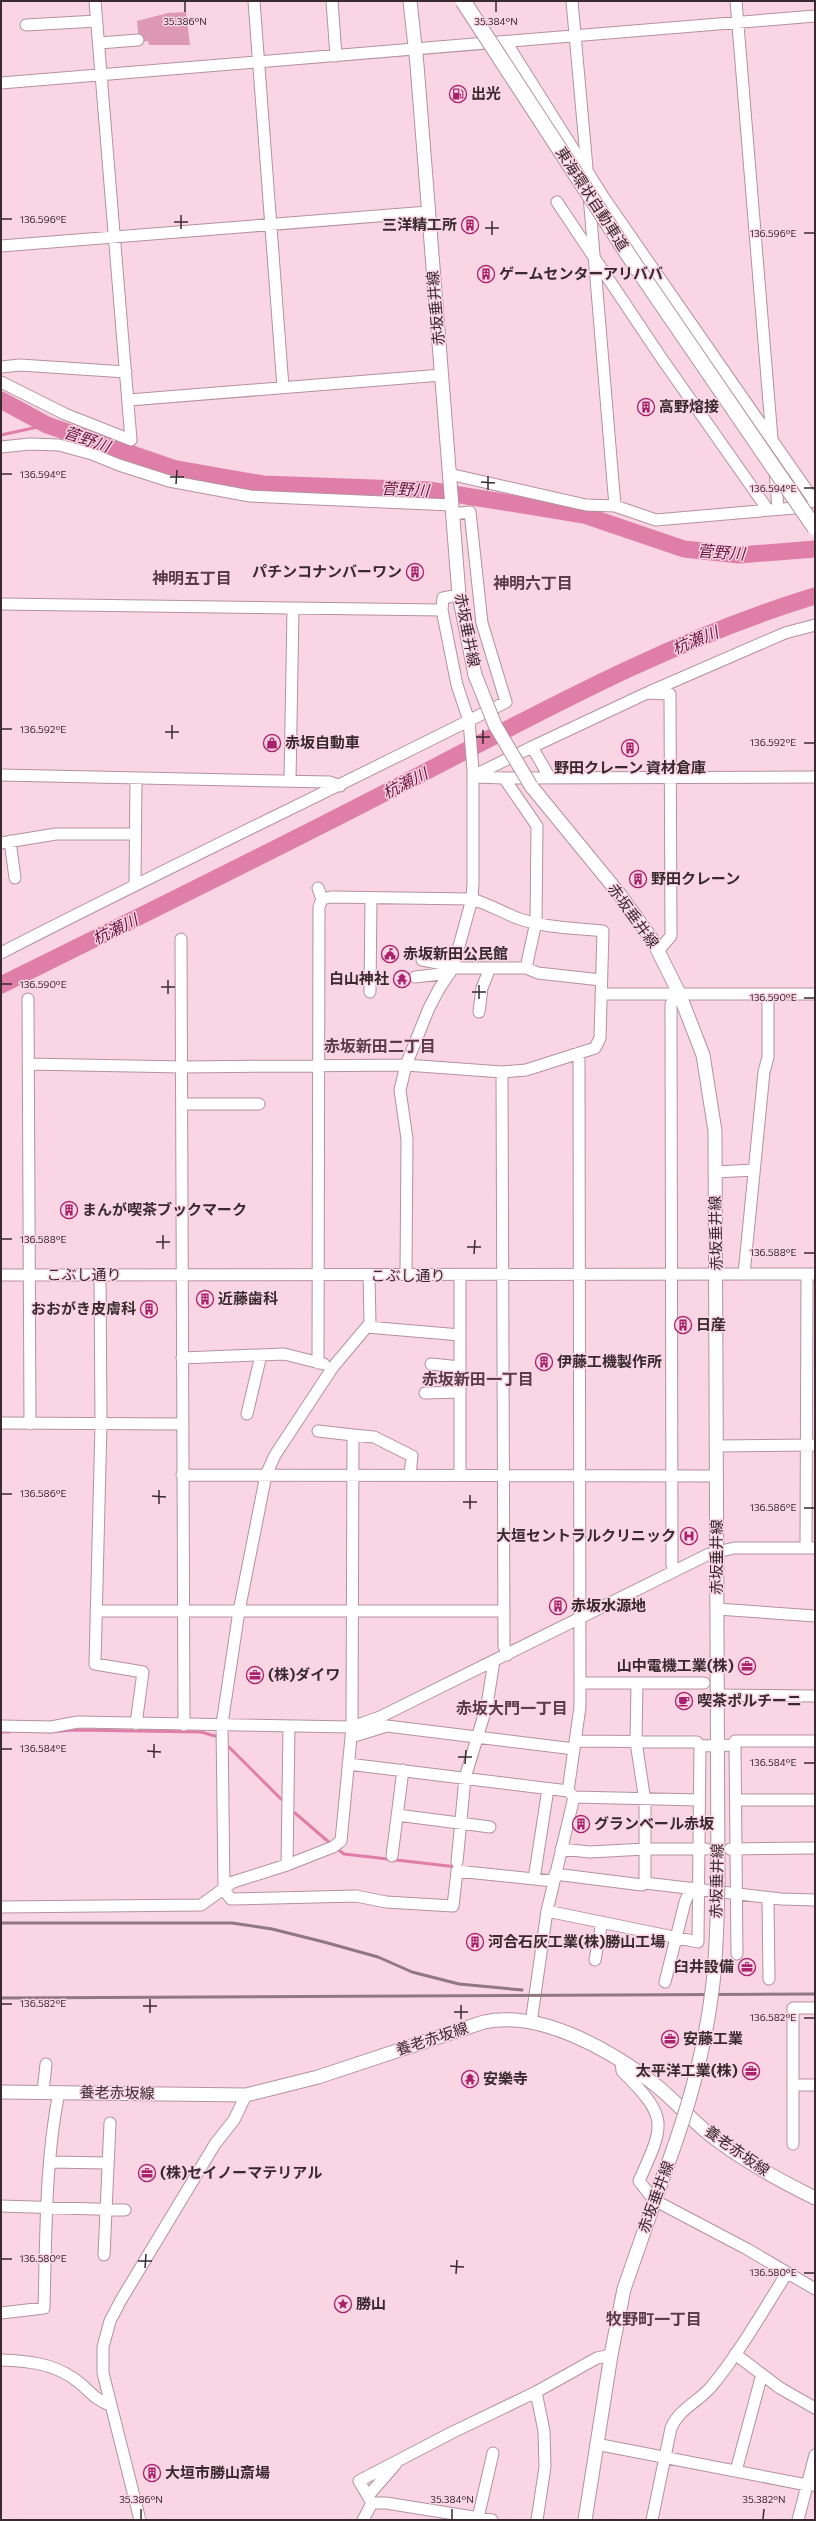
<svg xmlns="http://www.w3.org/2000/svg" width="816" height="2521" font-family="Commissioner,'Noto Sans JP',sans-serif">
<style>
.green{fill:#dd98b5}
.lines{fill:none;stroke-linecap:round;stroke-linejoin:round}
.stream{stroke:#df7fa9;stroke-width:3}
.river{stroke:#df7fa9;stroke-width:17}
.minor-casing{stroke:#b4929f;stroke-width:13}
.major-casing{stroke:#b4929f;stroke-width:15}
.minor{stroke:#fff;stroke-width:11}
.major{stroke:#fff;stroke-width:13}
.rail{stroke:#907881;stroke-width:3}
.major-bridge-casing{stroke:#b4929f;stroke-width:15;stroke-linecap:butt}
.highway-bridge-casing{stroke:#b4929f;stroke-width:17;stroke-linecap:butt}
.major-bridge{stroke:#fff;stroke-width:13}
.highway-bridge{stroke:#fff;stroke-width:15}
.ticks{fill:none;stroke:#382a2f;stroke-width:1.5}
.labels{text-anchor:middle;stroke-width:3;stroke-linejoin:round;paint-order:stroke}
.poi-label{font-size:15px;font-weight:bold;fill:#382a2f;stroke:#fad5e3;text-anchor:start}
.street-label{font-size:15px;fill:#382a2f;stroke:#fad5e3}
.water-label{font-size:16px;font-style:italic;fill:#6b1543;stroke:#fad5e3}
.neighbourhood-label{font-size:16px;font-weight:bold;fill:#5a3c49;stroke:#fad5e3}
.ticks-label{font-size:10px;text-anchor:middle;fill:#382a2f;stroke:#fad5e3;stroke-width:3;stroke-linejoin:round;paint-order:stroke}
</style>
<rect width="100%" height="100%" fill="#fad5e3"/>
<path class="green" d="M186,12L190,45H149L148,41L139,42L137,21L168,13Z"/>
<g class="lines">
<path class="stream" d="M1,435L47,425
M1,1732H9
M49,1732L73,1730L201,1732L215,1736
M229,1747L281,1799
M295,1813L331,1844
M336,1848L344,1854L457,1867"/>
<path class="river" d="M1,400L47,425L176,469L263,484L429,490L584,515L684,549L739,555L815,549
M1,985C135,919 269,853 402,784C537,714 670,640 815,596"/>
<g class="minor-casing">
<path id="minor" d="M254,1L283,387
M332,1L336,56
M572,1L587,168
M736,1L772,439
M26,25L97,21
M506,42L604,198L815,502
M99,43L138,40
M1,83L815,16
M589,195L615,506
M557,202L660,356L768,510
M1,246L428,212
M1,367L20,365L126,372
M1,382L65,414L131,440L95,1
M129,400L442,375
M1,447L30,444L59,445L92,454L119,465L169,481L250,496L451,505
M775,470L778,509
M449,474L586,505L615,506L656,520L806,507
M1,604L442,610
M649,692L785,633L815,625
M532,747L647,693L670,694L671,936L658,951
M1,775L330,782L340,786
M473,776L532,747L550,778
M473,777L504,778L537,826L536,922L526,968L538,973L601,980
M504,778L815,777
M290,781L293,609
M10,841L15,878
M1,843L56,834H134
M135,883L136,779
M181,939L184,1725
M1,953C168,867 338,787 506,702L482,623L470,512L452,514
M422,960L454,966
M453,968H526
M415,977L450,973
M370,992L371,898
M601,994H815
M28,999L30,1424
M479,1012L482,988L490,968
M579,1053L580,1707L568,1791L574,1797L699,1800
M28,1064L183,1067L406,1065L502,1072L526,1070L595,1048L600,1038L603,931C576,928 544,928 517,918C502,912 488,904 472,899L331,897L322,899
M502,1072L504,1646L507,1655
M182,1104H259
M716,1172L754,1170
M744,1274L764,1072L768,1057V994
M1,1275L815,1274
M100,1275L101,1424L95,1664L143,1672L136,1724
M406,1275L407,1139L400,1090L406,1065L429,1008L439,989L453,968L472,899L473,883V770L469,721L457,685L442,610L443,598L459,595
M369,1276L370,1323L333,1367L275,1455L266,1475L239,1611L222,1724L224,1890L231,1899L356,1896L386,1902L453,1906L457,1871L553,1881
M460,1276V1475
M367,1327L460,1335
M182,1358L284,1354L324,1364
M318,1363L319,907L322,899L318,888
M431,1364L460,1367
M425,1393L460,1392
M247,1414L261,1355
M1,1423L182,1424
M353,1435L374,1437L412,1456L410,1475
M717,1446L815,1445
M182,1475L717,1476
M806,1548L807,1274
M674,1571L672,1565L671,1004L679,993
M717,1609L815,1616
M96,1611H504
M581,1683H704
M637,1683L636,1742L645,1801V1883L781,1899L815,1900
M717,1695L815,1696
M1,1726L51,1727L78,1722L352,1727L380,1717L709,1554L734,1548H815
M351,1737L387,1726L574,1749
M575,1741L697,1742L700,1746
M735,1745L737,1954
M348,1764L568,1791
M736,1800H815
M397,1815L490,1827
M561,1849L590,1852L645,1849H706
M730,1849L815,1848
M392,1856L403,1770
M457,1862L465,1778L487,1705L494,1661
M287,1865L289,1727
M555,1874L642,1885L645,1883
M534,1879L548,1789
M768,1898L769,1979
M1,1907L201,1905L233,1882L287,1865L333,1847L341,1841L352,1727L353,1435L318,1431
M547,1911L698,1942L700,1746L735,1745V1741H815
M595,1960L602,1922
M665,1982L685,1902L691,1888
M531,2023L547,1911L574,1797
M621,2061L622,2071C669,2118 665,2123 639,2181L654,2200L747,2249L815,2289
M793,2085H815
M43,2092L46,2064
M793,2144V2008H815
M50,2162L108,2163
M1,2206L125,2210
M104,2255L110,2123
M1,2313L44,2308C46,2236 45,2162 59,2092
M735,2354L780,2388L815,2408
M1,2360C27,2361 51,2363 73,2378C87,2387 94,2400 110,2405
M536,2392L544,2431L545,2467L537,2520
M596,2444L807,2485H815
M736,2471L762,2374
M368,2496L395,2465
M372,2503L359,2481L451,2433L536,2392L597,2358L611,2355
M478,2518L493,2453
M140,2520L103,2373V2347L110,2321L121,2300L215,2144L234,2120L246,2095
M363,2520L372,2503H386L492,2520
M652,2520L671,2428C679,2409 698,2402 711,2387C740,2352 763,2311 787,2273
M798,2520L815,2455"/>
</g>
<g class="major-casing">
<path id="major" d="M410,1L417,65L459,595L475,675
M531,786L621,896L653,941L679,993L703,1055L715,1131L718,1881
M1,2092L246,2095L318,2077L484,2022C540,2010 609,2049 653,2083C673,2098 689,2118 709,2134C742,2160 777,2179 815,2198
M585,2520L611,2355L624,2289L663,2177"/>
</g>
<use href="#minor" class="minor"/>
<use href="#major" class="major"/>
<path class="rail" d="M1,1923H232L272,1929L324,1942L378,1957L412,1972L459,1984L522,1990
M1,1998L815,1994"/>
<g class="major-bridge-casing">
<path id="major-bridge" d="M475,675L495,725L531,786
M663,2177C686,2117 704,2055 712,1991C717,1955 717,1918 718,1881"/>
</g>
<g class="highway-bridge-casing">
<path id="highway-bridge" d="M463,1L635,265L815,528"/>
</g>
<use href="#major-bridge" class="major-bridge"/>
<use href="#highway-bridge" class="highway-bridge"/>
</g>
<path class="ticks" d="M185,12V2M496,12V2M2,219H12M174,222H188M485,228H499M181,229V215M804,233H814M492,235V221M2,474H12M170,477H184M481,482L495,483M176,484L177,470M804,488H814M488,490V476M2,729H12M165,732H179M476,737H490M172,739V725M804,743H814M483,744V730M2,984H12M161,987H175M472,992H486M168,994V980M804,998H814M479,999V985M2,1239H12M156,1242H170M467,1247H481M163,1249V1235M804,1253H814M474,1254L475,1240M2,1494H12M152,1496L166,1497M463,1502H477M159,1504V1490M804,1508H814M470,1509V1495M2,1749H12M147,1751L161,1752M458,1757H472M154,1758V1744M804,1763H814M465,1764L466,1750M2,2004H12M143,2006H157M454,2012H468M150,2013V1999M804,2018H814M461,2019V2005M2,2259H12M138,2261H152M450,2266L464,2267M145,2268L146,2254M804,2273H814M456,2274L457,2260M141,2519V2509M452,2519V2509M763,2519L764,2509"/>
<defs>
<g id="fuel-ring" transform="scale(0.9)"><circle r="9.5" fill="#fad5e3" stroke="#a9236c" stroke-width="1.5"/><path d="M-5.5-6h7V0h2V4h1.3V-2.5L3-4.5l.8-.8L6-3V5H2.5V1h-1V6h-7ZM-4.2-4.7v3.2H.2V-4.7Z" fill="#a9236c"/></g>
<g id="building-ring" transform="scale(0.9)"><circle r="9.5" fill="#fad5e3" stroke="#a9236c" stroke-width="1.5"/><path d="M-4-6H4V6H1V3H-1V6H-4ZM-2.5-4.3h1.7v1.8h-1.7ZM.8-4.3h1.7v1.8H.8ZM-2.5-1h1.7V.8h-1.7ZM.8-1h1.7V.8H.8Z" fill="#a9236c"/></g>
<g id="shop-ring" transform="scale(0.9)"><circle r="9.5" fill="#fad5e3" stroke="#a9236c" stroke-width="1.5"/><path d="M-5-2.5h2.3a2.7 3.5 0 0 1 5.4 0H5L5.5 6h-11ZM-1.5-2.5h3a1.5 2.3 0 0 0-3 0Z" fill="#a9236c"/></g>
<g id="civic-ring" transform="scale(0.9)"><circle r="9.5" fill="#fad5e3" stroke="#a9236c" stroke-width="1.5"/><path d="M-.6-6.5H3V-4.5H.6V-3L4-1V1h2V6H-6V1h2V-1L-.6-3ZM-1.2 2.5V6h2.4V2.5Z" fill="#a9236c"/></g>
<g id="temple-ring" transform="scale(0.9)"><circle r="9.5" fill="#fad5e3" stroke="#a9236c" stroke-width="1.5"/><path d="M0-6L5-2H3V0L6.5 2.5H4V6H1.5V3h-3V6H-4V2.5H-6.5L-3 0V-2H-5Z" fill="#a9236c"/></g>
<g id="hospital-ring" transform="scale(0.9)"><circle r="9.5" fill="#fad5e3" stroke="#a9236c" stroke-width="1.5"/><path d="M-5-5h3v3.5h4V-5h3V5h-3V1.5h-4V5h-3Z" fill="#a9236c"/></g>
<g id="office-ring" transform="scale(0.9)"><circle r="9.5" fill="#fad5e3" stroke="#a9236c" stroke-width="1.5"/><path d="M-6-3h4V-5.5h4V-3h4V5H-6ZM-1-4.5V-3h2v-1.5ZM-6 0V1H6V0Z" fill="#a9236c"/></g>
<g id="cafe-ring" transform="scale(0.9)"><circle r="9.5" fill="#fad5e3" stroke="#a9236c" stroke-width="1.5"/><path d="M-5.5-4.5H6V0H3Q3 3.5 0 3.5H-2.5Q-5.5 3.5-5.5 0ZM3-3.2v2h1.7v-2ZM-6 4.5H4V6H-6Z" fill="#a9236c"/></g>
<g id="sight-ring" transform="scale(0.9)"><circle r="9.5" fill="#fad5e3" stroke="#a9236c" stroke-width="1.5"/><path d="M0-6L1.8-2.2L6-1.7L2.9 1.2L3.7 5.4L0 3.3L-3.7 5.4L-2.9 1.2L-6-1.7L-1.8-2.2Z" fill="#a9236c"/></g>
</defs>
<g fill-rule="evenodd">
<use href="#fuel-ring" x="458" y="94"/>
<use href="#building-ring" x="470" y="225"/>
<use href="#building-ring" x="486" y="274"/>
<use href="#building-ring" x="646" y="407"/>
<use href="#building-ring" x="415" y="572"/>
<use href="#shop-ring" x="272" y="743"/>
<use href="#building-ring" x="630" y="748"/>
<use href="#building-ring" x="638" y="879"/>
<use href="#civic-ring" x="390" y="954"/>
<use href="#temple-ring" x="402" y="979"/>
<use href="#building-ring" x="69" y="1210"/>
<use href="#building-ring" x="205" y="1299"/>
<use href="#building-ring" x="149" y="1309"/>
<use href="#building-ring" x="683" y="1325"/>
<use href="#building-ring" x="544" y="1362"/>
<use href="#hospital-ring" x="689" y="1536"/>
<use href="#building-ring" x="558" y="1606"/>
<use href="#office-ring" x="747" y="1666"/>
<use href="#office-ring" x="255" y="1675"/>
<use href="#cafe-ring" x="684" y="1701"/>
<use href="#building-ring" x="581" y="1824"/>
<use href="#building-ring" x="475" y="1942"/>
<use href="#office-ring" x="747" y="1967"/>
<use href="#office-ring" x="670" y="2039"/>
<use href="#office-ring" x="751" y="2071"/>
<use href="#temple-ring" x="470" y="2079"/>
<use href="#office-ring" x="147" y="2173"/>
<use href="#sight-ring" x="343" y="2304"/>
<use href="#building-ring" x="152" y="2473"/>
</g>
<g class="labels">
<g class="poi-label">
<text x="471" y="99">出光</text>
<text x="457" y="230" text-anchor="end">三洋精工所</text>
<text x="499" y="279">ゲームセンターアリババ</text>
<text x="659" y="412">高野熔接</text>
<text x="402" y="577" text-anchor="end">パチンコナンバーワン</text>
<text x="285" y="748">赤坂自動車</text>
<text x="630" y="773" text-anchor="middle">野田クレーン 資材倉庫</text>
<text x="651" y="884">野田クレーン</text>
<text x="403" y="959">赤坂新田公民館</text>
<text x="389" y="984" text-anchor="end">白山神社</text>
<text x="82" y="1215">まんが喫茶ブックマーク</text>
<text x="218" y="1304">近藤歯科</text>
<text x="136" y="1314" text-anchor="end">おおがき皮膚科</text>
<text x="696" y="1330">日産</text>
<text x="557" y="1367">伊藤工機製作所</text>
<text x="676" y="1541" text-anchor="end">大垣セントラルクリニック</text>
<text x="571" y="1611">赤坂水源地</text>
<text x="734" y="1671" text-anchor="end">山中電機工業(株)</text>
<text x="268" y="1680">(株)ダイワ</text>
<text x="697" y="1706">喫茶ポルチーニ</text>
<text x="594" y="1829">グランベール赤坂</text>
<text x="488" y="1947">河合石灰工業(株)勝山工場</text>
<text x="734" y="1972" text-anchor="end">臼井設備</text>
<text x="683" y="2044">安藤工業</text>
<text x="738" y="2076" text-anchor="end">太平洋工業(株)</text>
<text x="483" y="2084">安樂寺</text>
<text x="160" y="2178">(株)セイノーマテリアル</text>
<text x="356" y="2309">勝山</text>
<text x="165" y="2478">大垣市勝山斎場</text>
</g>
<g class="street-label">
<text transform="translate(592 199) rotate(57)" y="5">東海環状自動車道</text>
<text transform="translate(436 308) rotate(-95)" y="5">赤坂垂井線</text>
<text transform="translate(467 630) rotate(79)" y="5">赤坂垂井線</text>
<text transform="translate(633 916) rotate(54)" y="5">赤坂垂井線</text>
<text transform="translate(716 1233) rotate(-91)" y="5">赤坂垂井線</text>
<text x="84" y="1280">こぶし通り</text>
<text x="408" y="1281">こぶし通り</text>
<text transform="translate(717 1557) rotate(-90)" y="5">赤坂垂井線</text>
<text transform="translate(717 1881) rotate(-89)" y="5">赤坂垂井線</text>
<text transform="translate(432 2039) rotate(-18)" y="5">養老赤坂線</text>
<text transform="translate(117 2093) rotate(1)" y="5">養老赤坂線</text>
<text transform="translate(737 2151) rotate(35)" y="5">養老赤坂線</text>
<text transform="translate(656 2197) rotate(-70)" y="5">赤坂垂井線</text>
</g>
<g class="water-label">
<text transform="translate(87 439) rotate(19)" y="6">菅野川</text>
<text transform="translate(405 489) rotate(3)" y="6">菅野川</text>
<text transform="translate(721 552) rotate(4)" y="6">菅野川</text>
<text transform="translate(695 640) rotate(-22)" y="6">杭瀬川</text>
<text transform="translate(405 783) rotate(-27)" y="6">杭瀬川</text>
<text transform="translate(115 929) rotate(-26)" y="6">杭瀬川</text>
</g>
<g class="neighbourhood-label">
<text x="192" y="584">神明五丁目</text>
<text x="533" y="589">神明六丁目</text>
<text x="380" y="1052">赤坂新田二丁目</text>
<text x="478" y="1385">赤坂新田一丁目</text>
<text x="512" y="1714">赤坂大門一丁目</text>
<text x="654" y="2325">牧野町一丁目</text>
</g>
</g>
<g class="ticks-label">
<text x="185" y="25">35.386°N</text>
<text x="496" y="25">35.384°N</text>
<text x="43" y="223">136.596°E</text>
<text x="773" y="237">136.596°E</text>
<text x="43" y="478">136.594°E</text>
<text x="773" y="492">136.594°E</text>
<text x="43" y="733">136.592°E</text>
<text x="773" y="746">136.592°E</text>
<text x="43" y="988">136.590°E</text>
<text x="773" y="1001">136.590°E</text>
<text x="43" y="1243">136.588°E</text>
<text x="773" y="1256">136.588°E</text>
<text x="43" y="1497">136.586°E</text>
<text x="773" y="1511">136.586°E</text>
<text x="43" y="1752">136.584°E</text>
<text x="773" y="1766">136.584°E</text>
<text x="43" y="2007">136.582°E</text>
<text x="773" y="2021">136.582°E</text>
<text x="43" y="2262">136.580°E</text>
<text x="773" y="2276">136.580°E</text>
<text x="141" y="2503">35.386°N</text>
<text x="452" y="2503">35.384°N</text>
<text x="764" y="2503">35.382°N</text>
</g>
<rect width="816" height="2521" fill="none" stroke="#382a2f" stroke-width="4"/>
</svg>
